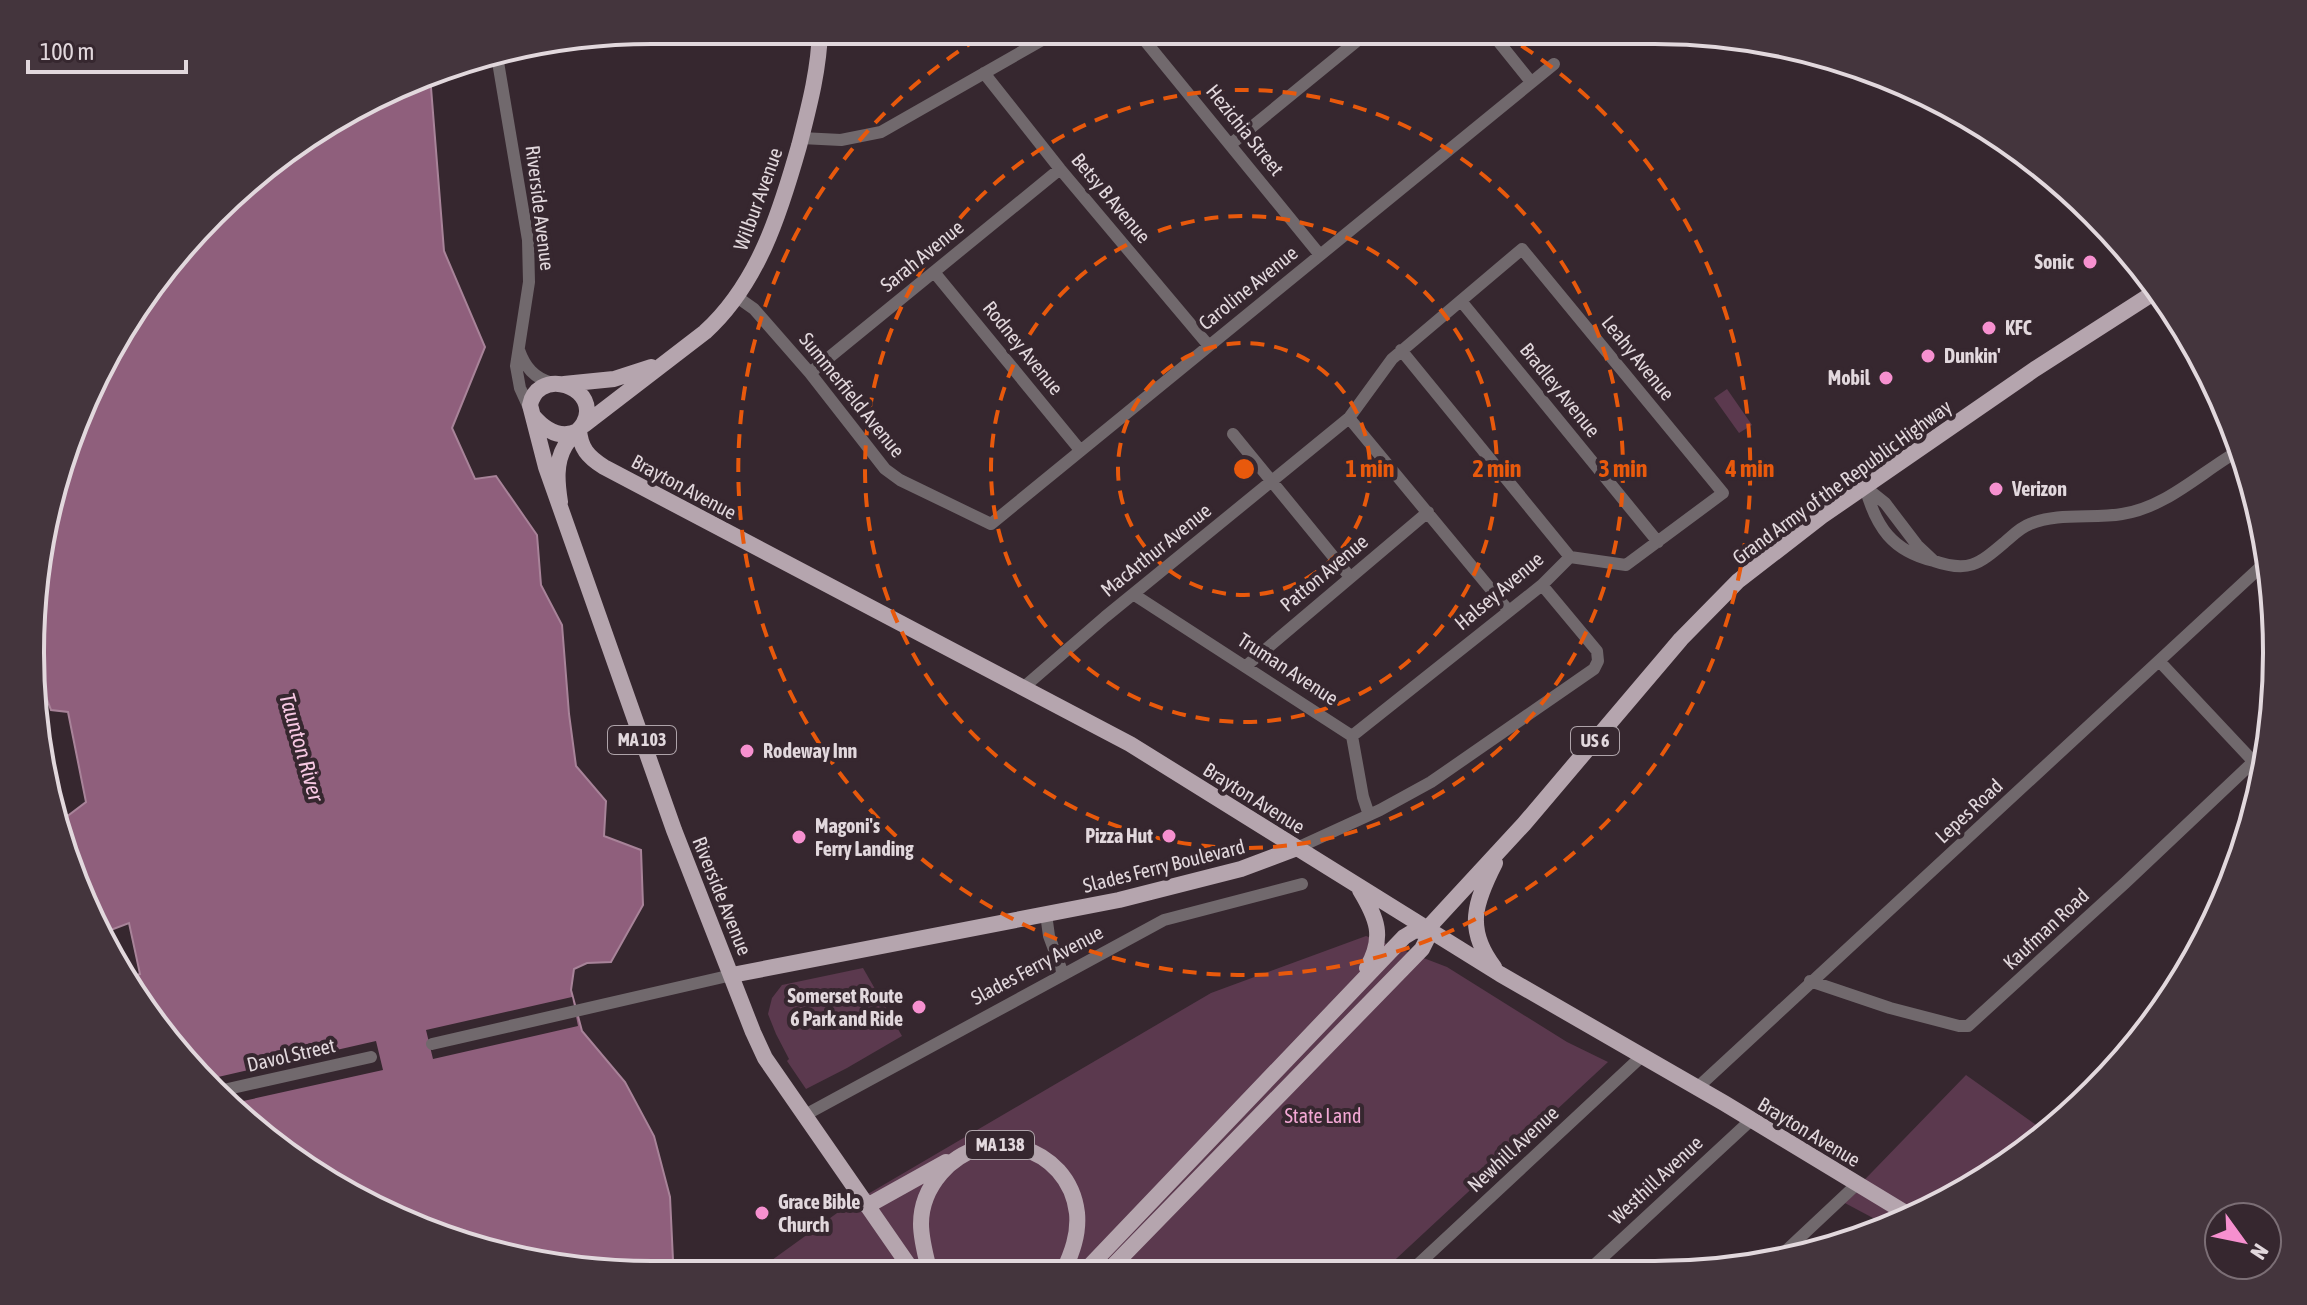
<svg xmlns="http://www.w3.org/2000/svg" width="2307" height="1305" font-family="'Asap Condensed',sans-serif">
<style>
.green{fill:#5b394e}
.water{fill:#8f5f7c;stroke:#a88399;stroke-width:2}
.pier{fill:#36272f}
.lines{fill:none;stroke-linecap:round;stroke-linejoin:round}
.minor{stroke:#71696d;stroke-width:12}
.major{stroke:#b5a5ae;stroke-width:16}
.ring{fill:none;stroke:#e8590c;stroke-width:4;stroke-dasharray:14 10}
.poi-dot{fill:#f690cf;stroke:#36272f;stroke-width:3}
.labels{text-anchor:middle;stroke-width:8;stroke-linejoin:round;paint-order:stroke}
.shield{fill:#36272f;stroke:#aea3a9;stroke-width:2}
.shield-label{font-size:18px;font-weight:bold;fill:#e2d8dd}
.street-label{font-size:20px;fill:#e2d8dd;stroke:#36272f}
.poi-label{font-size:20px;font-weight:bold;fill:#e2d8dd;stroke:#36272f;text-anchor:start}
.park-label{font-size:20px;fill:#f3a8d5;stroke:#36272f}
.water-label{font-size:22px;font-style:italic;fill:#f7c8e3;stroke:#36272f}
.rim{fill:none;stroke:#e2d8dd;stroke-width:4}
.centre{fill:#e8590c;stroke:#36272f;stroke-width:4}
.ring-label{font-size:24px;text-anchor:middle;font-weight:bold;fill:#e8590c;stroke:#36272f;stroke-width:8;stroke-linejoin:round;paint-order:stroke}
</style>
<rect width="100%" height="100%" fill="#36272f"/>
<path class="green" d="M1727,389L1752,425L1739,433L1714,398Z
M1366,936L1447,967L1567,1042L1608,1062L1383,1271L754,1273L844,1208L1211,993Z
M863,968L902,1036L847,1068L806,1089L787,1061L789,1059L776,1034L768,1014L772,998L782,985Z
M1966,1075L2046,1132L2000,1170L1888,1226L1843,1202Z"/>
<path class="water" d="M430,75L444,251L485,347L452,428L475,479L496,476L537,535L541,585L562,625L569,714L576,766L606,801L604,836L641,850L643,905L611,962L587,963L574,969L571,990L582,1031L625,1082L654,1136L670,1197L673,1260L678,1273L612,1274L453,1242L341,1191L184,1063L131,977L140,974L129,923L108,931L87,905L77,890L61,821L86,802L68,712L51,710L34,664L51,491L135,306L274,158Z"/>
<path class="pier" d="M572,997L578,1026L433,1059L426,1030Z
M376,1041L383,1070L234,1103L205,1080Z"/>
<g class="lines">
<path class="minor" d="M1137,31L1320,255
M1490,31L1531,82
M497,56L528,240L529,282L516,366L520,388L530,410
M984,73L1060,169L1209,346
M801,138L841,140L881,132L1058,31
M1231,144L1369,31
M934,272L1080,450
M737,297L754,309L810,373L885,469L900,480L991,524L1554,64
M1461,301L1658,542
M519,350C525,367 534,378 552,383
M1401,350L1570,557
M810,373L1060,169
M1349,418L1508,610
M1233,434L1350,577
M1865,487L1885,503L1917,545L1934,561C1892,551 1876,527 1865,487Z
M1934,561C1969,573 1979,564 2005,542C2013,535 2021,527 2030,524C2058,512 2093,519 2122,514C2163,508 2196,477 2230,456
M1133,594L1352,736L1363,797L1369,815
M2160,662L2253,761
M1246,666L1428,512
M1024,687L1105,617L1349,418L1392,359L1522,249L1723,493L1626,565L1570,557L1542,585L1352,736
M1297,848L1380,810L1431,782L1594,669L1598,661L1597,651L1542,585
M1046,914L1049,936L1063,974
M1810,981L1890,1008L1959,1026H1968L2125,883L2269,747
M432,1044L732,975
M1697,1088L2267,561
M219,1091L371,1057
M805,1115L1164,920L1302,884
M1775,1261L1857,1184
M1589,1270L1751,1120
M1411,1271L1642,1056"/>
<path class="major" d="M564,384L614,379L651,367
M533,416C545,430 560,440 578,431
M584,425L705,332C758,284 780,213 799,146C809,107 819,70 820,30
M579,429C580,448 588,457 604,467L1130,744L1500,974L1724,1103L1909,1215
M560,502C557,483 555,463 565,446C572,434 588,426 587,410C586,382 537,371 530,405L546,467L674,830L753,1032L765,1058L914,1273
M1360,890C1377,918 1385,937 1367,968
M1427,929L1524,824L1681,639L1738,581L1822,516L2035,369L2158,290
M1494,967C1465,929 1475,902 1495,863
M732,975L1119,900L1241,869L1297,848
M867,1206L946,1162
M1084,1272L1404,937L1414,931L1427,929
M1107,1272L1422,949L1427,939V929
M930,1273C926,1257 921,1240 921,1224C921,1205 929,1187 941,1173C984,1122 1069,1145 1077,1213C1079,1234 1072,1253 1063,1272"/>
</g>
<g class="ring">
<circle cx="1244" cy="469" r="126"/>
<circle cx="1244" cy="469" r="253"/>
<circle cx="1244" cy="469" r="379"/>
<path d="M1501 33A506 506 0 1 1 991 31"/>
</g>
<g class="poi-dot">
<circle cx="2090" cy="262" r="8"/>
<circle cx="1989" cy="328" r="8"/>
<circle cx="1928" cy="356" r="8"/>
<circle cx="1886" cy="378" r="8"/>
<circle cx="1996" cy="489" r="8"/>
<circle cx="747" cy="751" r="8"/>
<circle cx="1169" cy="836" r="8"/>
<circle cx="799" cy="837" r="8"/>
<circle cx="919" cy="1007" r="8"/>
<circle cx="762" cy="1213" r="8"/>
</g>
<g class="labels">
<g class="shield">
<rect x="608" y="726" width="68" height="28" rx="6"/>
<rect x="1571" y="727" width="48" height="28" rx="6"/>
<rect x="966" y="1131" width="68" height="28" rx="6"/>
</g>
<g class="shield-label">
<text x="642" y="746">MA 103</text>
<text x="1595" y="747">US 6</text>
<text x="1000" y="1151">MA 138</text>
</g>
<g class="street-label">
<text transform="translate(1245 130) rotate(51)" y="7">Hezichia Street</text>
<text transform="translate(1111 198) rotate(50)" y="7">Betsy B Avenue</text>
<text transform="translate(758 199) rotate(-70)" y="7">Wilbur Avenue</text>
<text transform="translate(540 208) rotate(83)" y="7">Riverside Avenue</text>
<text transform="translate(922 256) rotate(-39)" y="7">Sarah Avenue</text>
<text transform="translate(1248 288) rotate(-39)" y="7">Caroline Avenue</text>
<text transform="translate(1023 348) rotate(51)" y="7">Rodney Avenue</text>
<text transform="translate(1638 358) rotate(51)" y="7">Leahy Avenue</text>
<text transform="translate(1560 390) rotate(51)" y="7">Bradley Avenue</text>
<text transform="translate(852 395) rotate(51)" y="7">Summerfield Avenue</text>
<text transform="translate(1842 482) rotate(-36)" y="7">Grand Army of the Republic Highway</text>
<text transform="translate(684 487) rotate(28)" y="7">Brayton Avenue</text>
<text transform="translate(1156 550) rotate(-39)" y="7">MacArthur Avenue</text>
<text transform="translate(1324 573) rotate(-40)" y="7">Patton Avenue</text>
<text transform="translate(1499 591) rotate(-40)" y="7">Halsey Avenue</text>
<text transform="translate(1288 669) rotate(33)" y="7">Truman Avenue</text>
<text transform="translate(1254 798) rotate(32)" y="7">Brayton Avenue</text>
<text transform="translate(1969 811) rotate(-43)" y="7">Lepes Road</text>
<text transform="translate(1164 866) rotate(-14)" y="7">Slades Ferry Boulevard</text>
<text transform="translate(722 896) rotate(68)" y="7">Riverside Avenue</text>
<text transform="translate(2046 929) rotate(-43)" y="7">Kaufman Road</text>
<text transform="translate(1037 965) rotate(-28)" y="7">Slades Ferry Avenue</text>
<text transform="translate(291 1055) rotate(-13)" y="7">Davol Street</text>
<text transform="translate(1809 1132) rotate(31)" y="7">Brayton Avenue</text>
<text transform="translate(1513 1149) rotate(-43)" y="7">Newhill Avenue</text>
<text transform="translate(1656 1180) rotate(-43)" y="7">Westhill Avenue</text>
</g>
<g class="poi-label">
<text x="2074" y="269" text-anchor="end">Sonic</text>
<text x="2005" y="335">KFC</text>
<text x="1944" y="363">Dunkin'</text>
<text x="1870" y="385" text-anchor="end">Mobil</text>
<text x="2012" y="496">Verizon</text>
<text x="763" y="758">Rodeway Inn</text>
<text x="815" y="833">Magoni's<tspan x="815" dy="23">Ferry Landing</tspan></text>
<text x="1153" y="843" text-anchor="end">Pizza Hut</text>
<text x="903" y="1003" text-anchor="end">Somerset Route<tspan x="903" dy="23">6 Park and Ride</tspan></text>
<text x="778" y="1209">Grace Bible<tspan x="778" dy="23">Church</tspan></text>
</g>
<g class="park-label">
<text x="1323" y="1123">State Land</text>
</g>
<g class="water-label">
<text transform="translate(302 747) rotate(74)" y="8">Taunton River</text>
</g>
</g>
<path d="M0 0H2307V1305H0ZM652 44H1655A608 608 0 0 1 2263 652V653A608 608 0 0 1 1655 1261H652A608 608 0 0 1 44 653V652A608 608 0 0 1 652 44Z" fill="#44353d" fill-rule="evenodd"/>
<path class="rim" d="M652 44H1655A608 608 0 0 1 2263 652V653A608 608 0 0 1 1655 1261H652A608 608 0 0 1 44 653V652A608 608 0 0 1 652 44Z"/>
<circle cx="1244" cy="469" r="12" class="centre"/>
<g class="ring-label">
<text x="1370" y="477">1 min</text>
<text x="1497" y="477">2 min</text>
<text x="1623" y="477">3 min</text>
<text x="1750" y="477">4 min</text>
</g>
<g transform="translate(2243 1241) rotate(123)"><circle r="38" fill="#36272f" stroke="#7b6e75" stroke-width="2"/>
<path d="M0-6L14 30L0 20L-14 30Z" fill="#f690cf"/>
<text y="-12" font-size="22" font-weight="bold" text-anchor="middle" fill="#e2d8dd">N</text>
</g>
<path d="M28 60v12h158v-12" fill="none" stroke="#e2d8dd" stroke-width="4"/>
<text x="40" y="60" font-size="24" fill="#e2d8dd" stroke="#36272f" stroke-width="6" paint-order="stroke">100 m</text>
</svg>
